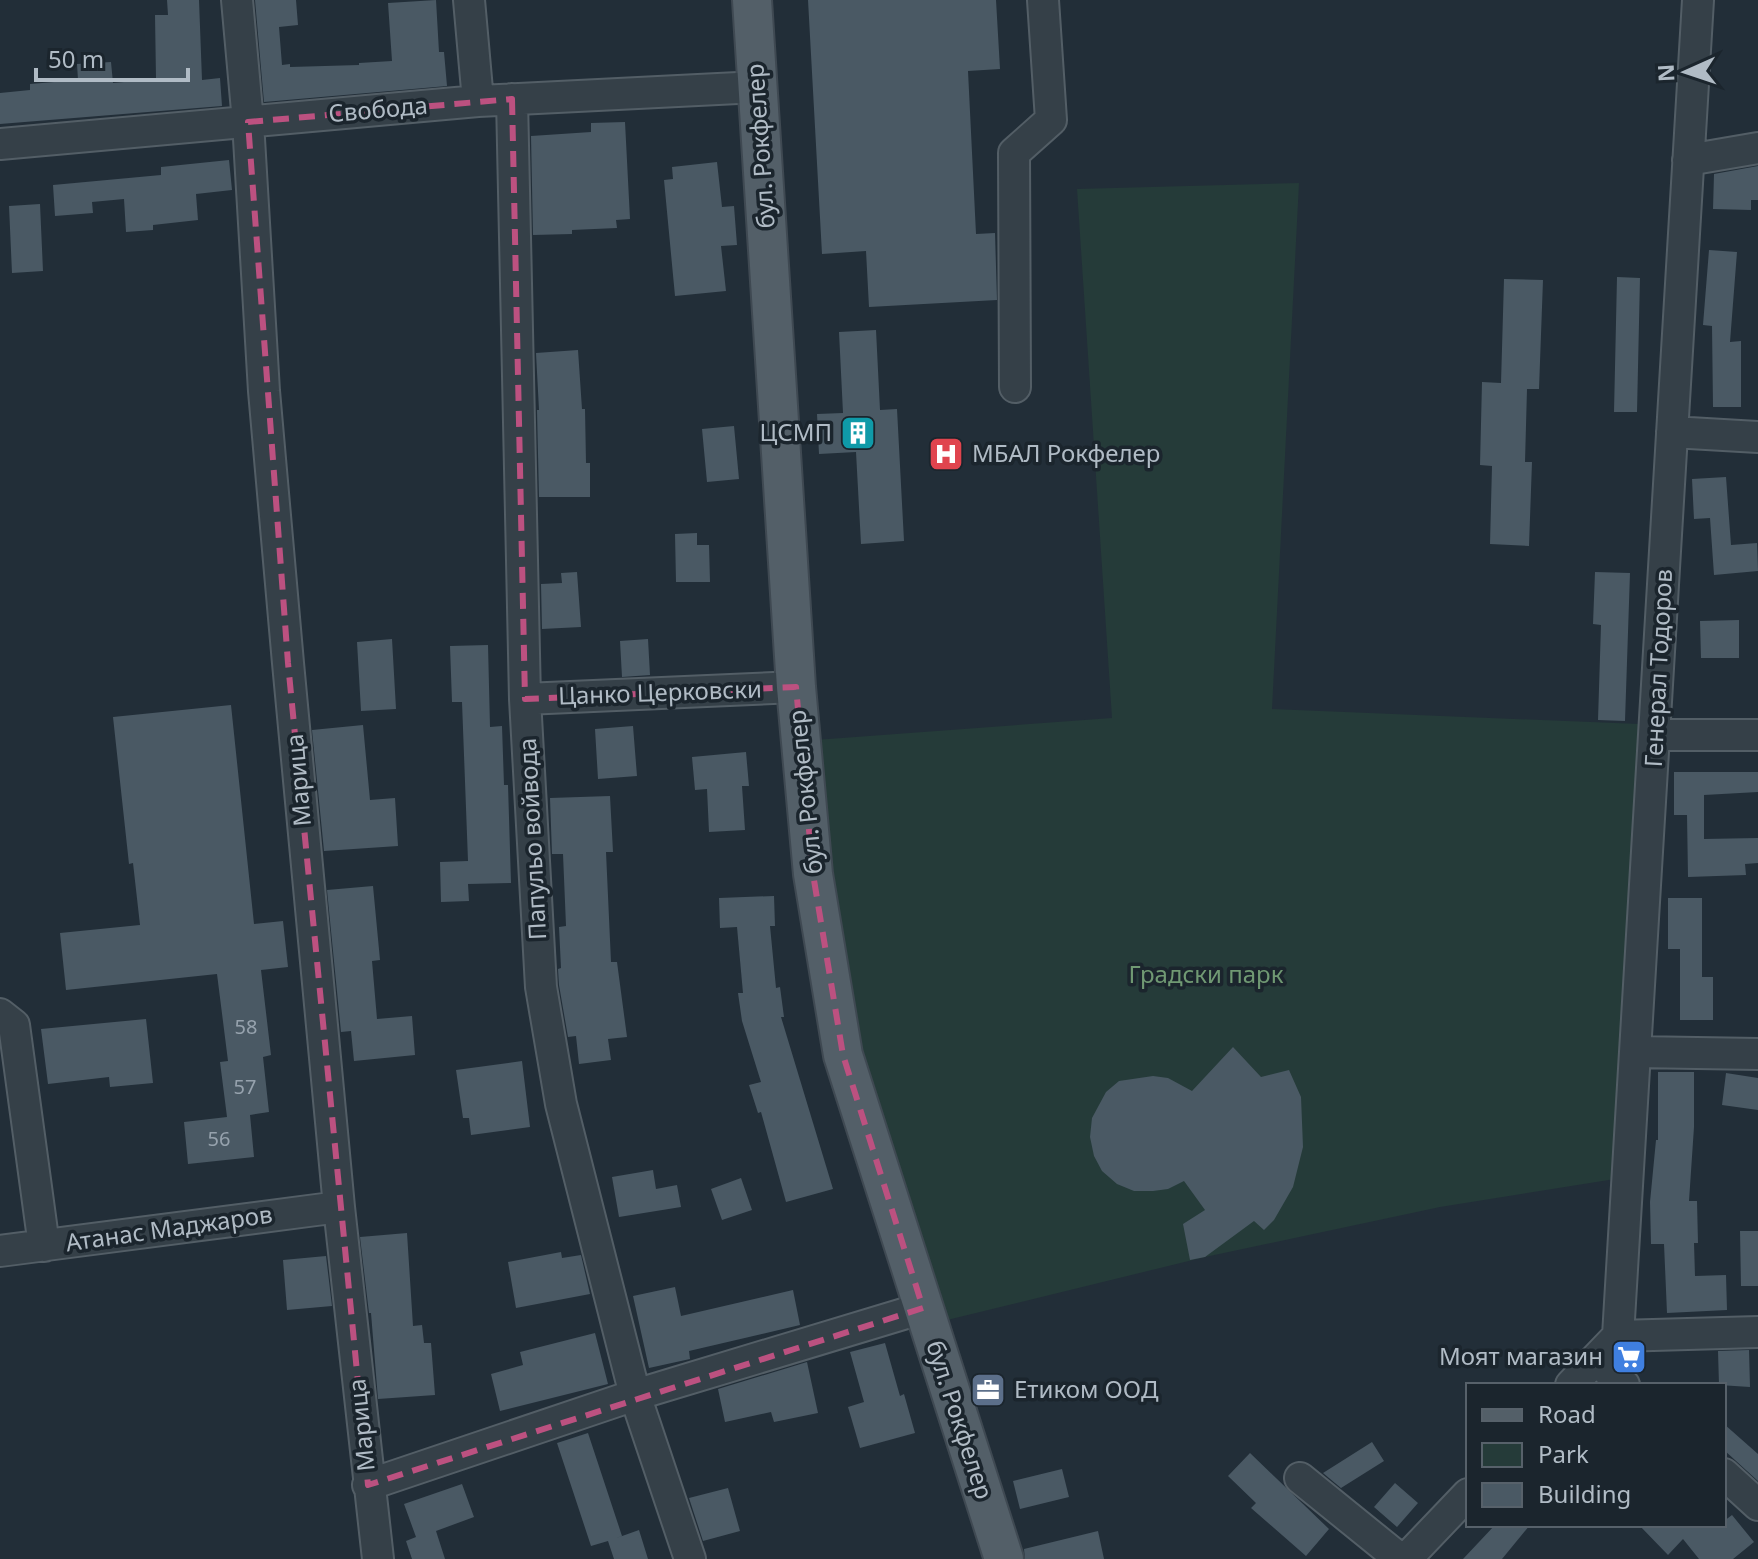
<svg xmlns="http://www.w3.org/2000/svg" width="1758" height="1559" font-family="'Noto Sans',sans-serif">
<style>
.green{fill:#253b39}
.building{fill:#4a5964}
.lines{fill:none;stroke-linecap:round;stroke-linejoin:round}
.minor-casing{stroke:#535e66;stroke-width:34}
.major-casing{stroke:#3f4952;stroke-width:42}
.minor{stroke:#354048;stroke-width:30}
.major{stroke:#535f68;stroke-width:38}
.marked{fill:none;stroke:#bc5180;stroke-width:6;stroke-dasharray:16 10;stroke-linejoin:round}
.labels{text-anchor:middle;stroke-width:7;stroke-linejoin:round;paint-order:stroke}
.number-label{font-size:20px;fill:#96a2ad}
.street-label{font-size:24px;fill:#b0bbc5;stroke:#1b252d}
.poi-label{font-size:24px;fill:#b0bbc5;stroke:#1b252d;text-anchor:end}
.park-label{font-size:24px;fill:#709973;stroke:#1b252d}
</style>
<rect width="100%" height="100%" fill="#222e38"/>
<path class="green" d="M1299,183L1272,709L1639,724L1615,1179L1440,1207L1205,1257L943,1321L854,1024L815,740L1112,718L1077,189Z"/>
<path class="building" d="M167,0H199L202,80L220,78L222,106L0,124V93L30,90V84L78,80L77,64L111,62L113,83L156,79L155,15H168Z
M255,0H296L298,25L279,27L282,65L290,64V67L359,65V63L392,61L388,3L436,0L439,52H444L447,86L264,102Z
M808,0H996L1000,69L968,71L976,234L995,233L997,300L869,307L866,251L822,254Z
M625,122L630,219L616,220L617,228L572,230V234L533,235L531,136L591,132V123Z
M229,160L232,190L196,194L198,220L153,225V230L126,232L124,199L92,202L93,213L55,216L53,185L161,175V167Z
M717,162L722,207L734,206L737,245L721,246L726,291L675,296L664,180L673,179L672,167Z
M1758,166V200H1751V210L1713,209L1714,174Z
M40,204L43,271L12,273L9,206Z
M1709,250L1737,252L1730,342L1741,341V407H1713L1712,326L1703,325Z
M1617,277L1640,278L1637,412H1614Z
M1504,279L1543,280L1539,389H1527L1525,462H1532L1529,546L1490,544L1492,466L1480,465L1482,382L1501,383Z
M876,330L880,410L897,409L904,541L861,544L856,452L819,454L817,414L843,413L839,332Z
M578,350L582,409H585L586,463H590V497H539L537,410H539L536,353Z
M734,426L739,479L707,482L702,429Z
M1726,477L1731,545L1757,543L1758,571L1714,575L1710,518L1694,519L1692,479Z
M697,533V545H709L710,582H676L675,534Z
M577,572L581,627L542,629L541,584L562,583L561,573Z
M1595,572L1630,573L1625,721L1598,720L1601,625L1593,624Z
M1739,620V658H1701L1700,621Z
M392,639L396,709L361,711L357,642Z
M648,639L650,675L622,677L620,641Z
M488,645L490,727L502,726L504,785H508L511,883L468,884L469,901L441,902L440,862L468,861L462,702H452L450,646Z
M231,705L254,924L283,921L288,967L261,970L271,1055L263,1057L269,1112L250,1115L254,1157L188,1164L184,1122L227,1117L220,1062L228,1061L217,974L66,990L60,933L140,925L133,863L129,864L113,717Z
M363,725L370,800L395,798L398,846L324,851L312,730Z
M633,726L637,776L598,779L595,729Z
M746,752L749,786H742L745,830L709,832L707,789L695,790L692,757Z
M1674,772H1758V792L1704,795V839L1758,838V863L1745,864L1746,875L1688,877L1687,815H1674Z
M610,796L613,852H606L611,962H617L627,1037L608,1039L611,1060L579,1064L576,1036L568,1037L559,985L558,969L561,968L559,927L566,926L563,854H552L550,798Z
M373,886L380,960L372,961L377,1019L412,1016L415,1055L354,1061L351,1031L341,1032L327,890Z
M774,896L775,926H770L776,988L780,987L784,1017H781L833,1189L786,1202L761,1112L758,1113L749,1085L761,1082L742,1021L738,993H743L737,927L720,928L719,898Z
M1668,898H1702V977H1713V1020H1680V949H1668Z
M146,1019L153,1083L110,1087L109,1077L48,1084L41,1029Z
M1233,1047L1261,1077L1289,1070L1301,1097L1303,1147L1293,1187L1274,1220L1264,1230L1254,1221L1205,1257L1190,1260L1183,1224L1205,1210L1184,1181L1168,1189L1153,1191H1134L1117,1184L1102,1171L1094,1156L1090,1137L1092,1118L1106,1092L1119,1081L1153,1076L1168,1078L1192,1091Z
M522,1061L530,1127L471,1135L469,1118H463L456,1070Z
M1658,1072H1694V1127L1689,1201H1697L1698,1243H1694L1695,1276L1726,1275L1727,1310L1667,1313L1664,1244H1651L1650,1202L1656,1140H1658Z
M1726,1073L1758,1078V1110L1722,1105Z
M653,1170L656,1189L677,1185L681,1207L619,1217L612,1177Z
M741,1178L752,1210L722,1220L711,1189Z
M1740,1231H1758V1286H1741Z
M407,1233L413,1326L422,1325L424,1343H431L435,1395L378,1399L371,1313H369L360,1237Z
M561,1252L562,1258L581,1255L590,1294L516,1308L508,1262Z
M326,1256L332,1306L287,1310L283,1260Z
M675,1287L681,1316L793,1290L800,1325L689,1351L690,1359L649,1368L633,1296Z
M595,1333L608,1384L500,1411L491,1374L523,1365L520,1352Z
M885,1343L900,1396L904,1394L915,1433L860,1448L848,1407L864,1402L850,1352Z
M1749,1350L1750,1387L1719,1385L1718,1351Z
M807,1362L818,1413L774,1422L771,1412L725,1422L718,1389Z
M1724,1424L1758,1454V1481L1724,1450Z
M588,1433L622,1536L611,1540L639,1530L648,1559H614L608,1541L591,1546L557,1443Z
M1372,1442L1384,1461L1341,1488L1323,1473Z
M1250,1453L1329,1529L1306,1556L1251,1508L1256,1503L1228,1476Z
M1062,1469L1069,1497L1020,1509L1013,1481Z
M1395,1483L1418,1503L1397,1527L1374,1507Z
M462,1484L474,1517L436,1531L445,1559H412L406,1541L416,1537L404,1504Z
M728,1488L740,1531L703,1541L689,1498Z
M1732,1515L1754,1542L1733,1559H1699L1683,1539L1668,1555L1639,1525H1724V1521Z
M1495,1525H1530L1502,1559H1463Z
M1098,1531L1104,1559H1025L1024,1549Z"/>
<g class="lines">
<g class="minor-casing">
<path id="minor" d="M237,0L248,122L264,391L288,663L339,1207L378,1559
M469,0L478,101
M512,99L525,699L541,987L561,1104L635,1395L690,1559
M0,144L478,101L758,87
M1688,160L1758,148
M1015,387L1014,153L1051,120L1043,0
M1672,432L1758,437
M525,699L796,687
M1656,735H1758
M0,1014L14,1025L44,1246
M1636,1052L1758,1054
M0,1251L339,1207
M1618,1336L1698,0
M1618,1336L1758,1332
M1596,1360L1624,1385
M1571,1385L1618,1336
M1724,1474L1758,1505
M1300,1478L1400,1559
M368,1485L635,1395L923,1308
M1406,1559L1468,1494"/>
</g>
<g class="major-casing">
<path id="major" d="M752,0L796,687L813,874L843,1055L1004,1559"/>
</g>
<use href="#minor" class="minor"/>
<use href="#major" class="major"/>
</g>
<path class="marked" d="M512,99L525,699L796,687L813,874L843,1055L923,1308L368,1485L288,663L248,122Z"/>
<defs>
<g id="building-square" transform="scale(1.8)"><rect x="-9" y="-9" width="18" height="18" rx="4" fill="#0f9aa8" stroke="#1b252d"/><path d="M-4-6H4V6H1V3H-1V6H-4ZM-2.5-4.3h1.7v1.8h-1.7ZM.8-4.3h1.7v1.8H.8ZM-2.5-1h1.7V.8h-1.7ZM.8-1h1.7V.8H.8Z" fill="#fff"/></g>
<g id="hospital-square" transform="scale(1.8)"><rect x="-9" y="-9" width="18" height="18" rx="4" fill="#e0444e" stroke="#1b252d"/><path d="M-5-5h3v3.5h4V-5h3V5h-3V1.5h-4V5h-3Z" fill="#fff"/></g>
<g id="supermarket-square" transform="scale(1.8)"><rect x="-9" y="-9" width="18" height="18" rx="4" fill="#3f7fe0" stroke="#1b252d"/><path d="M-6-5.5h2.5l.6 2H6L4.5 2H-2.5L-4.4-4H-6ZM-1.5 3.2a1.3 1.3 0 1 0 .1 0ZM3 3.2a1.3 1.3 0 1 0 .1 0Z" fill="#fff"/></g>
<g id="office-square" transform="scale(1.8)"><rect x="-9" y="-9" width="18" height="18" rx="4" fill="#5c6f8a" stroke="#1b252d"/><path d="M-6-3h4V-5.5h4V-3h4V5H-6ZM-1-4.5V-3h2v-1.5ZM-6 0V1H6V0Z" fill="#fff"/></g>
</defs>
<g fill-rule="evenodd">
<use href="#building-square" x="858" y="433"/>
<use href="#hospital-square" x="946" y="454"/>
<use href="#supermarket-square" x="1629" y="1357"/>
<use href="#office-square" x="988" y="1390"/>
</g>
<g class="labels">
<g class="number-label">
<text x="246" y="1034">58</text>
<text x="245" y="1094">57</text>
<text x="219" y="1146">56</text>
</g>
<g class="street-label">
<text transform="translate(378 110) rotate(-5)" y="8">Свобода</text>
<text transform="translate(761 146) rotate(-94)" y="8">бул. Рокфелер</text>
<text transform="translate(1659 668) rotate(-87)" y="8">Генерал Тодоров</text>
<text transform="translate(660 693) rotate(-2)" y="8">Цанко Церковски</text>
<text transform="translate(299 780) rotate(-95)" y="8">Марица</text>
<text transform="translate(806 792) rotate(-96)" y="8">бул. Рокфелер</text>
<text transform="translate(533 839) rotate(-93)" y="8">Папульо войвода</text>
<text transform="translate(169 1229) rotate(-8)" y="8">Атанас Маджаров</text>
<text transform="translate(959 1420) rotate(72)" y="8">бул. Рокфелер</text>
<text transform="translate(362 1425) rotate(-96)" y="8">Марица</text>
</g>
<g class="poi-label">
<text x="832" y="441">ЦСМП</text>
<text x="972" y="462" text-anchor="start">МБАЛ Рокфелер</text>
<text x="1603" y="1365">Моят магазин</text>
<text x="1014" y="1398" text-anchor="start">Етиком ООД</text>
</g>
<g class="park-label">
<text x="1206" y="983">Градски парк</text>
</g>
</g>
<rect x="1466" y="1383" width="260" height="144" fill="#1b252d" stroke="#57616a" stroke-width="2"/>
<rect x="1482" y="1409" width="40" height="12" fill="#535f68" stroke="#57616a" stroke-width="2"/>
<text x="1538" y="1423" font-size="24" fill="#b0bbc5">Road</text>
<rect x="1482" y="1443" width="40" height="24" fill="#253b39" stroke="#57616a" stroke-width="2"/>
<text x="1538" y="1463" font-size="24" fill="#b0bbc5">Park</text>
<rect x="1482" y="1483" width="40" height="24" fill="#4a5964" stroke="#57616a" stroke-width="2"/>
<text x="1538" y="1503" font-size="24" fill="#b0bbc5">Building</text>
<g transform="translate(1686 72) rotate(267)" stroke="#1b252d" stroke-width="6" paint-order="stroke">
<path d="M0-6L14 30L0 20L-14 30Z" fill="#b0bbc5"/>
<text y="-12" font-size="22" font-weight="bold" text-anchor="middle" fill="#b0bbc5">N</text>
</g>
<path d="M36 68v12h152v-12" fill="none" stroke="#b0bbc5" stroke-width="4"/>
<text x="48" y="68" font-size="24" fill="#b0bbc5" stroke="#1b252d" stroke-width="6" paint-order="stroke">50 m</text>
</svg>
